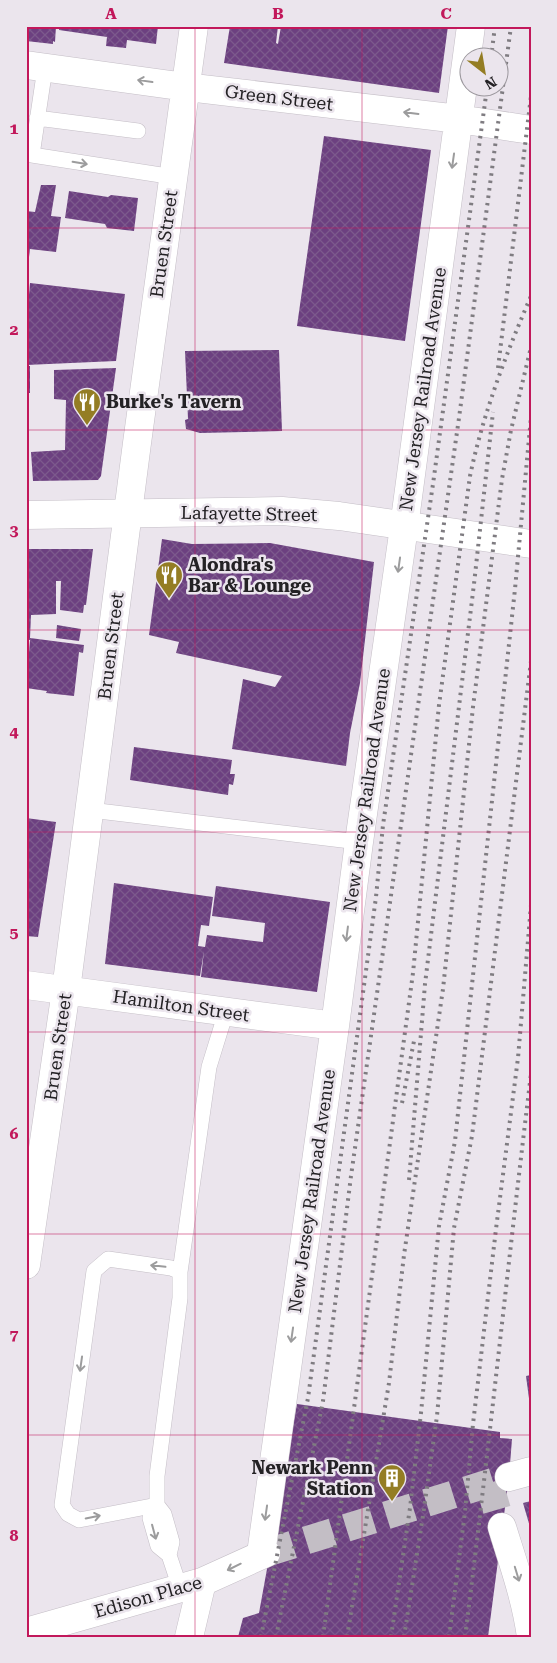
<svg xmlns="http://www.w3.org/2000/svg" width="557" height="1663" font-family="'Roboto Serif',serif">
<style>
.building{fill:url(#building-cross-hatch)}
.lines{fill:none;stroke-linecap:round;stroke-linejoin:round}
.street-tunnel{stroke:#c3bec5;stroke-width:28;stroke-dasharray:28 14;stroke-linecap:butt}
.lane-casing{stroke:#c4bec6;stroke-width:16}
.street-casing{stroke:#c4bec6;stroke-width:29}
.secondary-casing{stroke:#c4bec6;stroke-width:29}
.lane{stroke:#fff;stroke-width:15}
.street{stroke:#fff;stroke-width:28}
.secondary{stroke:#fff;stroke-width:28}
.rail{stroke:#7f7c81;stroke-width:4;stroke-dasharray:2.5 5;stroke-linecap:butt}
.oneway{stroke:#9c9c9d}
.grid{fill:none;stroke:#c2185b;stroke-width:1;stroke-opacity:0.55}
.labels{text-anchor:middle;stroke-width:5;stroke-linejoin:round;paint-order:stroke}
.street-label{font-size:18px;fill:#242225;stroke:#ebe5ed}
.poi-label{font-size:18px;font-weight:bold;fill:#242225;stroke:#ebe5ed;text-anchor:start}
.neatline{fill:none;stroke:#c2185b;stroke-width:2}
.grid-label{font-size:16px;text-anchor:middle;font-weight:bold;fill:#c2185b}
</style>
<defs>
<pattern id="building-cross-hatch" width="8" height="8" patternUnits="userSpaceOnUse" patternTransform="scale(1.25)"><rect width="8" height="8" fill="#6c4080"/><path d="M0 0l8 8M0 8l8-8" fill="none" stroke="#7c598c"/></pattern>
</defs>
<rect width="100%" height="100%" fill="#ebe5ed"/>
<path class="building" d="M26,26H56L55,42L53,41V44L26,41Z
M59,26H158L156,44L127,40L126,48L106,46L107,37L59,30Z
M230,26H278L276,43L278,44L281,26H317L341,29V26H448L439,93L224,63Z
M324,136L431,150L405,341L297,326Z
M41,185H56L51,216L61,217L56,252L30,249L27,273H26V211L35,212Z
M69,191L108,197L111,195L138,198L134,231L107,228L105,224L65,218Z
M30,283L125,294L116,361L26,365V330Z
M279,350L282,431L200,433L186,429L185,420L188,419L185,351Z
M26,366H30V393H26Z
M116,368L101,476L98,480L33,481L31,452L65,450L66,400L54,399V370Z
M162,539L192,544L270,543L374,562L360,683L350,733L346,766L232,749L243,679L275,687L282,676L176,653L179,642L149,635Z
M26,549H93L86,605H84L83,613L60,610L61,581H56V614L31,615L30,638L84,645L83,653L79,652L74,696L46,693L47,691L26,688L30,640H26Z
M57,625L81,629L79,641L56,638Z
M134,747L232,760L230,774H235L233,785L229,784L228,795L130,780Z
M26,818L56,822L38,937L26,936Z
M114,883L213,897L209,926L201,925L198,946L205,947L207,935L263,942L265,923L212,916L216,886L330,902L317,992L201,977L204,951L200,976L105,964Z
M531,1375V1406H530L526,1376Z
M297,1404L500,1432V1438L512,1439L509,1477L488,1637H238L243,1618L259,1613Z
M531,1501V1527H530L523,1503Z"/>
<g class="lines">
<path class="street-tunnel" d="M489,1483L502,1527
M266,1553L509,1477"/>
<g class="lane-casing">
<path id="lane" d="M45,68L32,155L174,177
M37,118L138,131
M90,810L359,842
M180,1272L209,1067L226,1012
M157,1505L79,1520L68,1514L62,1505L94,1271L108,1259L171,1268L180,1272V1298L157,1476V1505L150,1518L158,1546L169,1555
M157,1505L164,1514L172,1542L169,1555L180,1588"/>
</g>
<g class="street-casing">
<path id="street" d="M26,65L186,87L459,119L531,130
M26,985L335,1026
M26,1265L66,990L137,443L194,26
M509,1477L531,1471
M502,1527C513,1563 526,1599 531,1637
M261,1554L335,1026L359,842L404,527L471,26
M26,1632L202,1582L266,1553
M189,1637L202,1582"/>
</g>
<g class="secondary-casing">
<path id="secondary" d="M26,515L282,511L339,516L531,544"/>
</g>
<use href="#lane" class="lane"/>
<use href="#street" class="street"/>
<use href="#secondary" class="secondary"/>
<path class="rail" d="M491,58L495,26
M498,368L531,96
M402,1103L414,1041
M409,1180L425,984L474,584L493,412
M261,1637L308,1398L376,897L383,825L433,484L487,88
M276,1637L323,1401L351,1176L459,418L511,26
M323,1637L413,973L439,705L470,476C483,414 506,354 531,296
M347,1637L389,1383L404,1255L443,989L473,707L502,479L511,430L531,347
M391,1637L410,1508L421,1413L439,1226L455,1141L515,589L531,417
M404,1637L424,1509L437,1416L454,1228L472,1136L531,661
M449,1637L465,1512L473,1424L496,1229L518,1058L531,905
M465,1637C489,1449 508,1262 531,1074"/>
</g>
<defs><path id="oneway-shaft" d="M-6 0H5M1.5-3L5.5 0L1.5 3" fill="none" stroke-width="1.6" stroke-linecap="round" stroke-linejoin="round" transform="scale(1.25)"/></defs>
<g class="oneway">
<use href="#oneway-shaft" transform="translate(145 81) rotate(-172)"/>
<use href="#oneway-shaft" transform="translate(411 113) rotate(-173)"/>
<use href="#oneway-shaft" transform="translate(453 161) rotate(98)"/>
<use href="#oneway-shaft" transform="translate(80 163) rotate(9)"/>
<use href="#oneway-shaft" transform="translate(399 565) rotate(98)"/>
<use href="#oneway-shaft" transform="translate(347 934) rotate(97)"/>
<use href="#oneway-shaft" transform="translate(158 1266) rotate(-174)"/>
<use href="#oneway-shaft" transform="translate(292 1335) rotate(98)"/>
<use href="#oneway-shaft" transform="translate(81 1364) rotate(98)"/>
<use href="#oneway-shaft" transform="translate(266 1513) rotate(98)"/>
<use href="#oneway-shaft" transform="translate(93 1517) rotate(-11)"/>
<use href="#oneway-shaft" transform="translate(154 1532) rotate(75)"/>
<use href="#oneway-shaft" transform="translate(234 1567) rotate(154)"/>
<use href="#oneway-shaft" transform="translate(517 1574) rotate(73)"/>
</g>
<path class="grid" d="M195,26V1637M362,26V1637M26,228H531M26,430H531M26,630H531M26,832H531M26,1032H531M26,1234H531M26,1435H531"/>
<defs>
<g id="restaurant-pin" transform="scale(1.4375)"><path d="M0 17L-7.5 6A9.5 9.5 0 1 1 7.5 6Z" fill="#947d24" stroke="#ebe5ed"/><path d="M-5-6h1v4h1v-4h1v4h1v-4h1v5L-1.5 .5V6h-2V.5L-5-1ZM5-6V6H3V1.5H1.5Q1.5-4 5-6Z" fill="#fff"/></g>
<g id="building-pin" transform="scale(1.4375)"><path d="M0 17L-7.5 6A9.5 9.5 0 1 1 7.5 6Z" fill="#947d24" stroke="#ebe5ed"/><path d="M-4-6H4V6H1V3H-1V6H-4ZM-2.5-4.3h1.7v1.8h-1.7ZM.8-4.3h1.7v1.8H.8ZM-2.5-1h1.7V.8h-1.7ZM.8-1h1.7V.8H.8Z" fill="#fff"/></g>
</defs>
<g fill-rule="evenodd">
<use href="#restaurant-pin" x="87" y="402"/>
<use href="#restaurant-pin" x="169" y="575"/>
<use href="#building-pin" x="392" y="1478"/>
</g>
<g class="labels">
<g class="street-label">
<text transform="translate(279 98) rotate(7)" y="6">Green Street</text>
<text transform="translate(164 244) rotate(-82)" y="6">Bruen Street</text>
<text transform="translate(423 389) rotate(-82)" y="6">New Jersey Railroad Avenue</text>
<text transform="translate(249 514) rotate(1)" y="6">Lafayette Street</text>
<text transform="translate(111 646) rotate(-83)" y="6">Bruen Street</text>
<text transform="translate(367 790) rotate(-82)" y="6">New Jersey Railroad Avenue</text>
<text transform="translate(181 1006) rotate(8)" y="6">Hamilton Street</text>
<text transform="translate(58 1047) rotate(-82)" y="6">Bruen Street</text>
<text transform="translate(312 1191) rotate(-82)" y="6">New Jersey Railroad Avenue</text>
<text transform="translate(148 1597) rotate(-16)" y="6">Edison Place</text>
</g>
<g class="poi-label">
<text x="106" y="408">Burke's Tavern</text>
<text x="188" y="571">Alondra's<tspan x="188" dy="21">Bar &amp; Lounge</tspan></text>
<text x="373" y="1474" text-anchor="end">Newark Penn<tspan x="373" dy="21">Station</tspan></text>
</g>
</g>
<rect width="557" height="1663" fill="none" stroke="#ebe5ed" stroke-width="55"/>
<g transform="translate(484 72) rotate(149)"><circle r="24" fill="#ebe5ed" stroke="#9b979d"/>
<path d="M0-4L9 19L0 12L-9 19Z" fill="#947d24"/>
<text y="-8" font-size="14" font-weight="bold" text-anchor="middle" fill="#242225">N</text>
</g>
<rect x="28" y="28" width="502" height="1608" class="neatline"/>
<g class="grid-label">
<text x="111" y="19">A</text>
<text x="278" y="19">B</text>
<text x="446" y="19">C</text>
<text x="14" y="134">1</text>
<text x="14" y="335">2</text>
<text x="14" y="536">3</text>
<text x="14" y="737">4</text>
<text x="14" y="938">5</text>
<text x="14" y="1139">6</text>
<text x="14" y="1340">7</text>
<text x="14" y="1541">8</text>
</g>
</svg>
